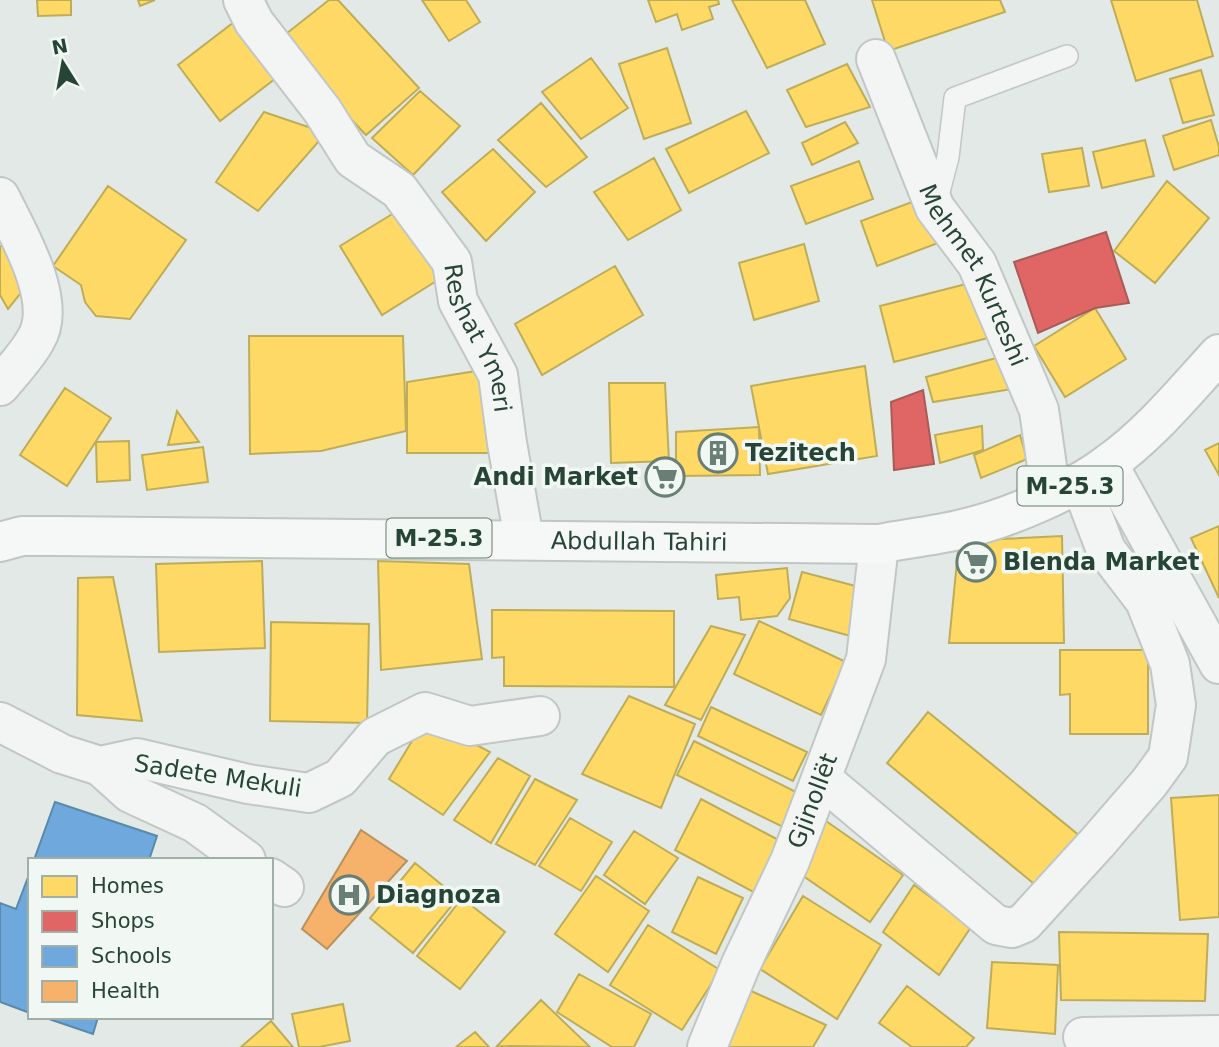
<svg xmlns="http://www.w3.org/2000/svg" width="1219" height="1047" font-family="'DejaVu Sans',sans-serif">
<style>
.homes{fill:#ffd966;stroke:#bead58;stroke-width:2}
.shops{fill:#e06666;stroke:#a85c58;stroke-width:2}
.schools{fill:#6fa8dc;stroke:#598aaa;stroke-width:2}
.health{fill:#f6b26b;stroke:#b8915b;stroke-width:2}
.lines{fill:none;stroke-linecap:round;stroke-linejoin:round}
.lane-casing{stroke:#c1c7c4;stroke-width:24}
.street-casing{stroke:#c1c7c4;stroke-width:42}
.primary-casing{stroke:#bfc7c3;stroke-width:42}
.lane{stroke:#f3f5f4;stroke-width:21}
.street{stroke:#f3f5f4;stroke-width:38}
.primary{stroke:#f6f7f7;stroke-width:38}
.labels{text-anchor:middle;stroke-width:7;stroke-linejoin:round;paint-order:stroke}
.shield{fill:#f1f8f4;stroke:#647b6f;stroke-width:2}
.shield-label{font-size:23px;font-weight:bold;fill:#274536}
.street-label{font-size:24px;fill:#274536;stroke:#f1f8f4}
.poi-label{font-size:24px;font-weight:bold;fill:#274536;stroke:#f1f8f4;text-anchor:start}
</style>
<rect width="100%" height="100%" fill="#e3e9e6"/>
<path class="homes" d="M37,0H71V15L38,16Z
M138,0H155L140,6Z
M329,0H338L419,88L366,135L277,41Z
M422,0H466L480,22L449,41Z
M648,0H718L719,4L709,7L713,19L682,30L677,14L656,22Z
M732,0H805L825,44L767,68Z
M872,0H1000L1005,12L888,51Z
M1111,0H1197L1213,56L1136,81Z
M238,19L280,75L220,121L178,65Z
M667,48L691,123L644,139L619,64Z
M591,58L628,108L581,139L542,92Z
M847,64L870,107L806,127L787,90Z
M1201,70L1214,115L1183,123L1170,79Z
M420,91L460,126L413,175L372,138Z
M541,103L587,157L546,187L498,140Z
M746,111L769,153L689,193L666,149Z
M264,112L326,133L258,211L216,182Z
M1211,120L1219,147V155L1174,170L1163,136Z
M845,122L858,143L812,165L802,143Z
M1145,140L1154,176L1102,188L1093,152Z
M1082,148L1089,186L1049,192L1042,154Z
M493,149L535,192L486,241L442,192Z
M654,158L681,210L628,240L594,192Z
M859,161L873,199L806,224L791,186Z
M1167,181L1209,218L1155,283L1114,251Z
M108,186L186,240L130,319L96,316L85,302L81,285L53,266Z
M920,199L938,243L877,266L861,221Z
M407,205L449,273L382,315L340,246Z
M7,243L29,283L8,309L0,295V247Z
M804,244L819,301L754,320L739,263Z
M615,266L643,315L542,375L515,324Z
M974,282L988,338L894,362L880,306Z
M1095,308L1126,359L1065,397L1034,346Z
M249,336H403L406,431L321,451L250,454Z
M1000,357L1012,389L933,402L926,377Z
M865,366L877,456L768,474L751,386Z
M489,369L503,453H407V382Z
M609,383H665L669,461L611,463Z
M65,388L111,418L67,486L20,455Z
M177,411L199,442L168,445Z
M982,426L983,450L940,463L935,435Z
M759,427L760,475L676,476V432Z
M1020,435L1027,459L981,478L974,455Z
M129,441L130,480L97,482L96,442Z
M1219,443V475L1205,450Z
M203,447L208,482L147,490L142,455Z
M1219,526V598L1191,538Z
M1062,536L1064,643H949L959,541Z
M262,561L265,648L159,652L156,564Z
M378,561L469,564L482,659L381,670Z
M787,568L790,598L777,616L741,620L739,597L718,599L716,575Z
M802,572L867,589L854,637L789,619Z
M113,577L142,721L77,715L78,578Z
M492,610L674,611V687L504,686V657L492,658Z
M759,621L846,662L821,715L734,674Z
M271,622L369,624L367,723L270,721Z
M711,626L745,635L701,720L665,705Z
M1060,650H1148V734H1070V694L1060,695Z
M629,696L695,724L661,808L582,774Z
M711,707L807,752L793,781L698,736Z
M928,712L1086,841L1044,892L887,763Z
M426,718L490,752L443,815L389,779Z
M694,741L800,794L783,827L677,775Z
M498,758L530,776L491,843L454,820Z
M535,779L577,800L535,865L496,844Z
M1219,795V917L1180,920L1171,798Z
M701,799L788,845L759,895L675,850Z
M570,818L612,842L581,891L539,866Z
M826,821L903,875L870,922L793,869Z
M634,831L678,858L645,904L604,875Z
M415,863L458,898L413,953L370,918Z
M596,876L649,911L608,972L555,934Z
M698,877L743,898L716,954L672,932Z
M914,885L971,927L939,975L883,932Z
M803,896L881,945L837,1019L760,969Z
M462,898L505,932L460,989L417,956Z
M648,925L720,970L682,1030L610,985Z
M1059,932L1208,934L1205,1001L1061,1000Z
M992,962L1058,965L1055,1034L987,1028Z
M579,974L651,1014L634,1047H612L557,1012Z
M907,986L974,1038L966,1047H912L879,1023Z
M749,990L826,1025L813,1047H719Z
M541,1000L590,1047L497,1046Z
M343,1004L350,1041L319,1047H299L292,1014Z
M271,1021L293,1047H241Z
M475,1032L489,1047H456Z"/>
<path class="shops" d="M1106,232L1129,303L1095,308L1038,333L1014,262Z
M923,390L934,464L894,470L891,402Z"/>
<path class="schools" d="M55,802L157,836L149,860H34Z
M30,872V1013L0,1002V903L16,909Z
M43,1017H98L93,1034Z"/>
<path class="health" d="M361,830L407,861L327,949L302,929Z"/>
<g class="lines">
<g class="lane-casing">
<path id="lane" d="M936,203L948,157L955,98L1067,56"/>
</g>
<g class="street-casing">
<g id="street">
<path id="s1" d="M243,0L254,22L322,110L353,159L399,190L452,262L458,301L498,375L507,443L524,539"/>
<path id="s2" d="M876,59L935,208L977,264L1039,410L1051,495"/>
<path d="M0,197C17,232 59,301 36,339C27,356 12,371 0,386"/>
<path d="M1108,464L1219,664"/>
<path d="M0,722L62,754L100,766L137,758L248,784L309,793L340,778L375,737L425,712L470,726L540,716"/>
<path d="M100,766L130,793L195,823L246,860"/>
<path d="M822,779L996,925L1012,928L1024,923L1097,843L1149,783L1168,757L1176,705L1170,664L1145,601L1106,550L1080,482"/>
<path d="M271,878L284,887"/>
<path d="M1083,1037L1219,1035"/>
<path id="s3" d="M707,1047L741,964L790,861L866,659L879,544"/>
</g>
</g>
<g class="primary-casing">
<g id="primary">
<path id="s4" d="M0,542L22,536H54L879,544C905,539 932,536 958,530C1005,520 1071,492 1109,463C1151,433 1184,392 1219,354"/>
</g>
</g>
<use href="#lane" class="lane"/>
<use href="#street" class="street"/>
<use href="#primary" class="primary"/>
</g>
<defs>
<g id="building-ring" transform="scale(2.0125)"><circle r="9.5" fill="#f1f8f4" stroke="#697e74" stroke-width="1.5"/><path d="M-4-6H4V6H1V3H-1V6H-4ZM-2.5-4.3h1.7v1.8h-1.7ZM.8-4.3h1.7v1.8H.8ZM-2.5-1h1.7V.8h-1.7ZM.8-1h1.7V.8H.8Z" fill="#697e74"/></g>
<g id="supermarket-ring" transform="scale(2.0125)"><circle r="9.5" fill="#f1f8f4" stroke="#697e74" stroke-width="1.5"/><path d="M-6-5.5h2.5l.6 2H6L4.5 2H-2.5L-4.4-4H-6ZM-1.5 3.2a1.3 1.3 0 1 0 .1 0ZM3 3.2a1.3 1.3 0 1 0 .1 0Z" fill="#697e74"/></g>
<g id="hospital-ring" transform="scale(2.0125)"><circle r="9.5" fill="#f1f8f4" stroke="#697e74" stroke-width="1.5"/><path d="M-5-5h3v3.5h4V-5h3V5h-3V1.5h-4V5h-3Z" fill="#697e74"/></g>
</defs>
<g fill-rule="evenodd">
<use href="#building-ring" x="718" y="453"/>
<use href="#supermarket-ring" x="665" y="477"/>
<use href="#supermarket-ring" x="976" y="562"/>
<use href="#hospital-ring" x="349" y="895"/>
</g>
<g class="labels">
<g class="shield">
<rect x="1017.5" y="466.5" width="105" height="39" rx="5"/>
<rect x="386.5" y="518.5" width="105" height="39" rx="5"/>
</g>
<g class="shield-label">
<text x="1070" y="494">M-25.3</text>
<text x="439" y="546">M-25.3</text>
</g>
<g class="street-label">
<text dy="8" stroke="none"><textPath href="#s2" startOffset="238">Mehmet Kurteshi</textPath></text>
<text dy="8" stroke="none"><textPath href="#s1" startOffset="420">Reshat Ymeri</textPath></text>
<text dy="8" stroke="none"><textPath href="#s4" startOffset="640">Abdullah Tahiri</textPath></text>
<text transform="translate(218 776) rotate(9)" y="8">Sadete Mekuli</text>
<text dy="8" stroke="none"><textPath href="#s3" startOffset="268">Gjinollët</textPath></text>
</g>
<g class="poi-label">
<text x="745" y="461">Tezitech</text>
<text x="638" y="485" text-anchor="end">Andi Market</text>
<text x="1003" y="570">Blenda Market</text>
<text x="376" y="903">Diagnoza</text>
</g>
</g>
<rect x="28" y="858" width="245" height="161" fill="#f1f8f4" stroke="#a0b0a8" stroke-width="2"/>
<rect x="42" y="876" width="35" height="21" fill="#ffd966" stroke="#a0b0a8" stroke-width="2"/>
<text x="91" y="893" font-size="21" fill="#274536">Homes</text>
<rect x="42" y="911" width="35" height="21" fill="#e06666" stroke="#a0b0a8" stroke-width="2"/>
<text x="91" y="928" font-size="21" fill="#274536">Shops</text>
<rect x="42" y="946" width="35" height="21" fill="#6fa8dc" stroke="#a0b0a8" stroke-width="2"/>
<text x="91" y="963" font-size="21" fill="#274536">Schools</text>
<rect x="42" y="981" width="35" height="21" fill="#f6b26b" stroke="#a0b0a8" stroke-width="2"/>
<text x="91" y="998" font-size="21" fill="#274536">Health</text>
<g transform="translate(63 63) rotate(349)" stroke="#f1f8f4" stroke-width="5" paint-order="stroke">
<path d="M0-5L12 26L0 18L-12 26Z" fill="#274536"/>
<text y="-10" font-size="19" font-weight="bold" text-anchor="middle" fill="#274536">N</text>
</g>
</svg>
